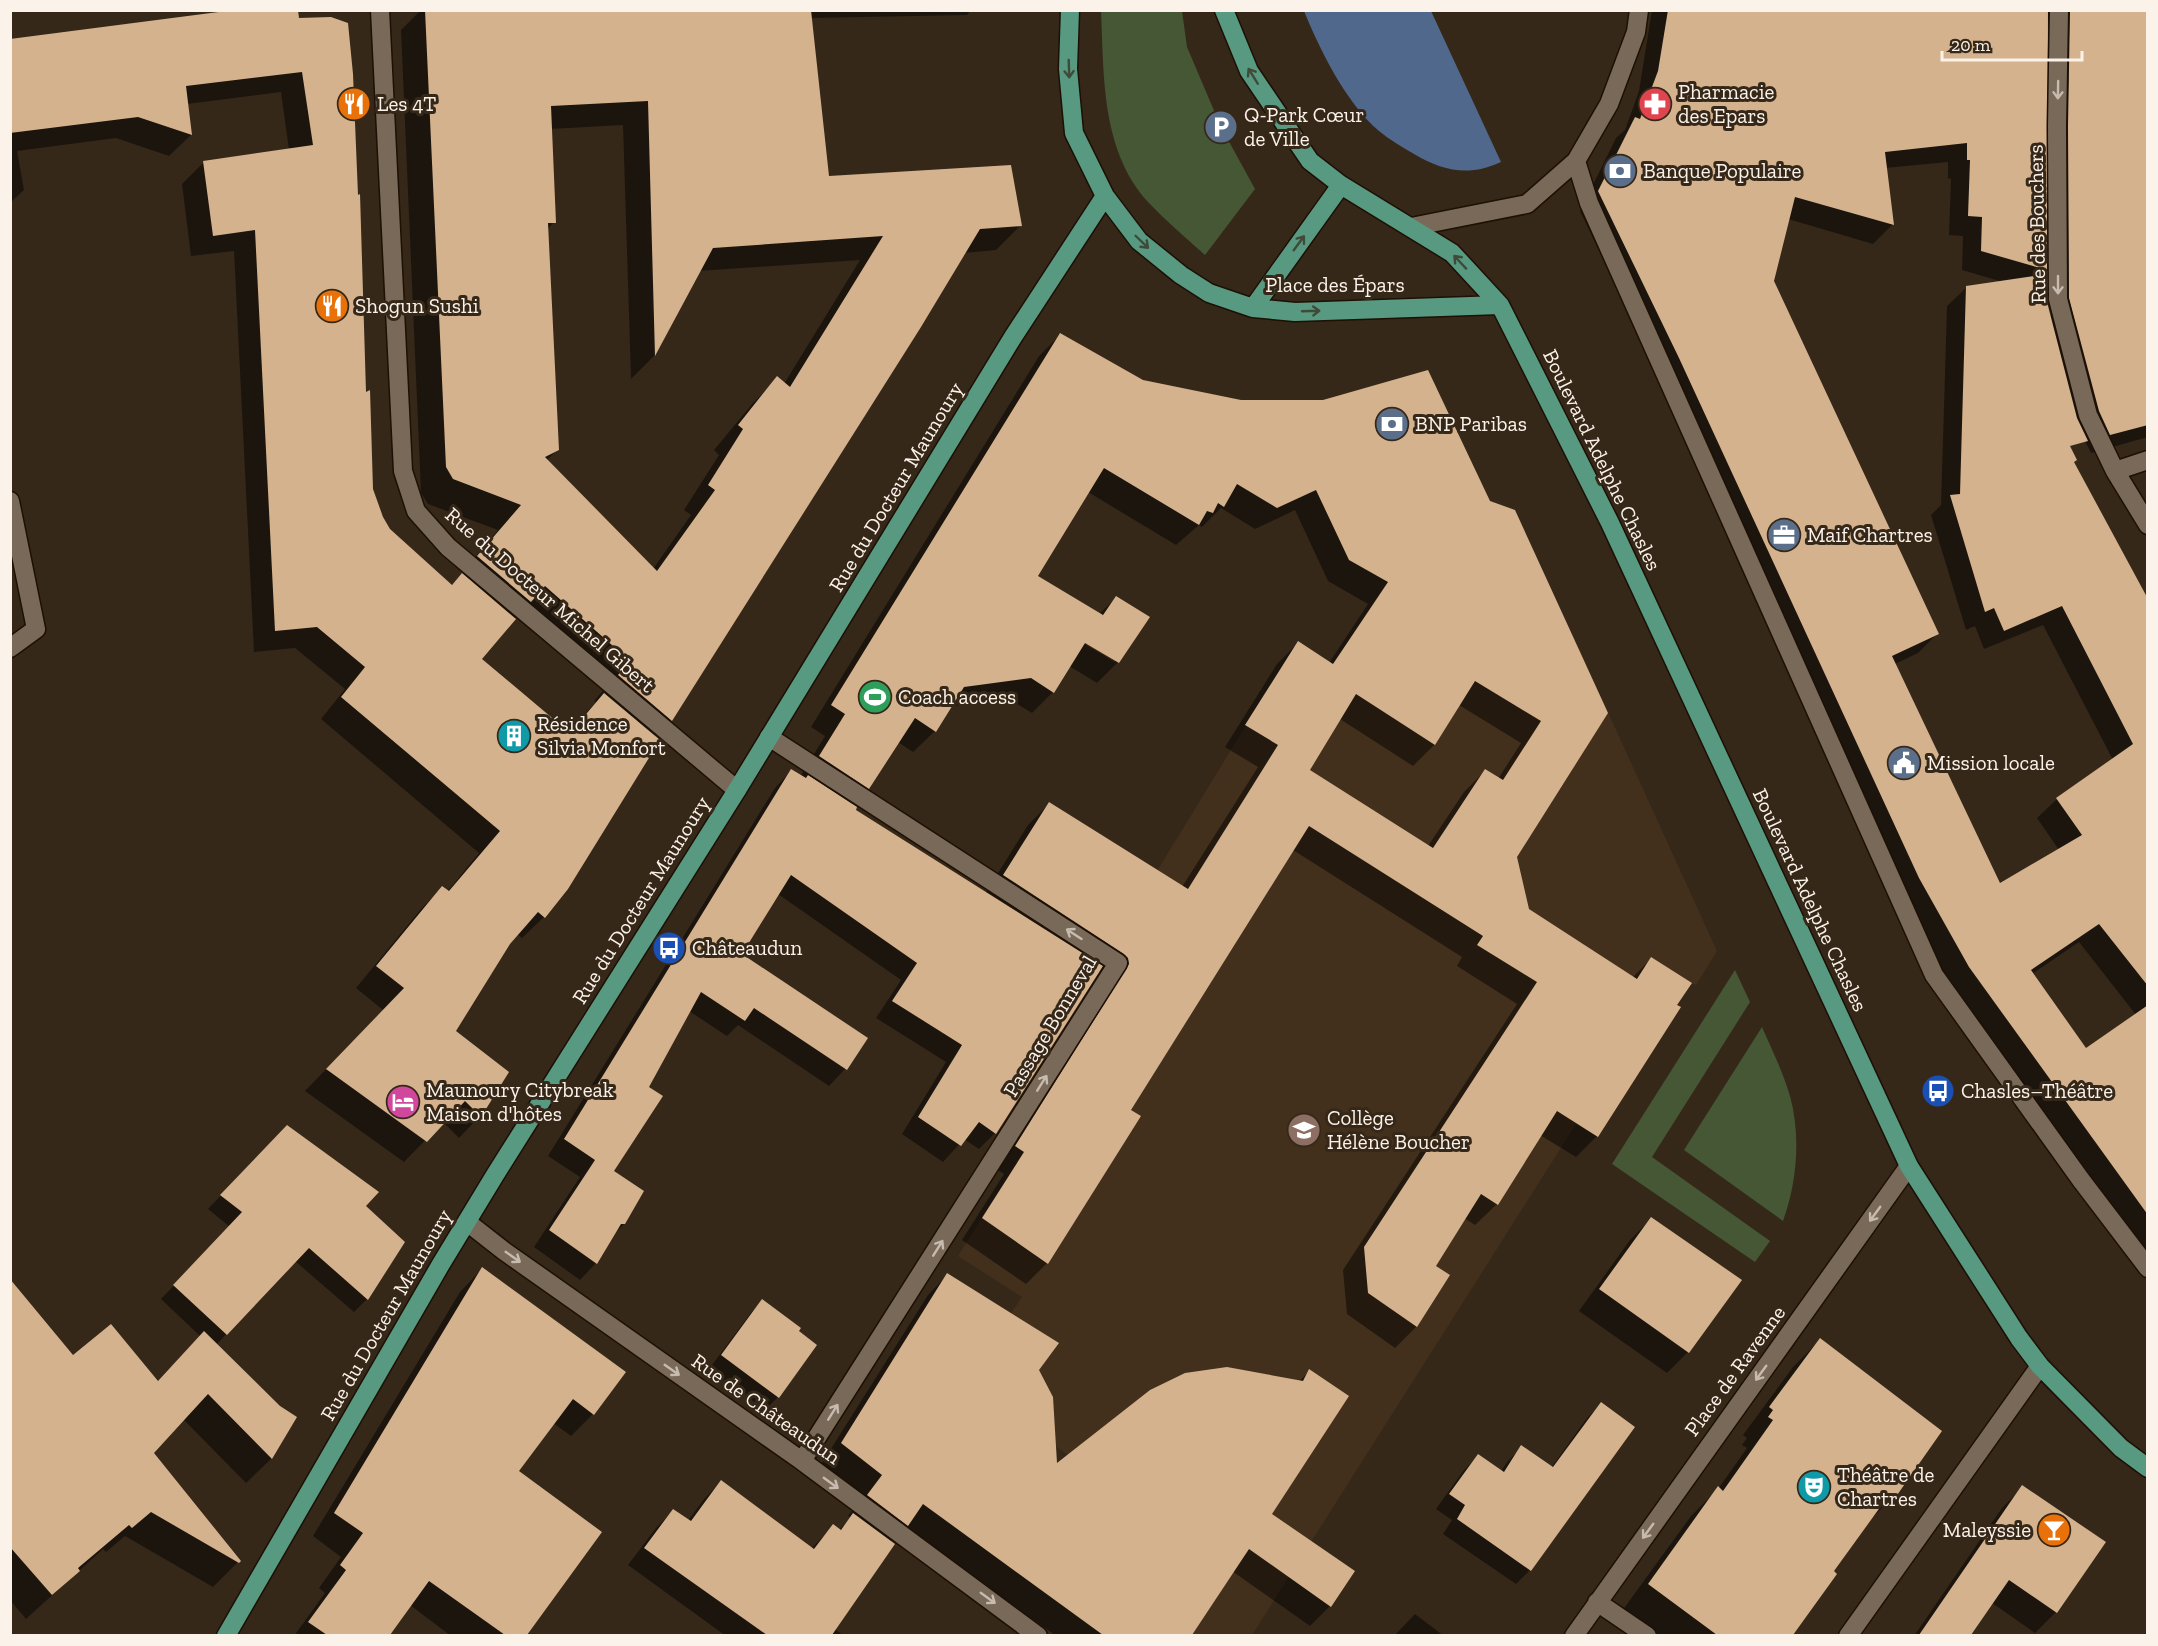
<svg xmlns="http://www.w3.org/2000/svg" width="2158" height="1646" font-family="'Zilla Slab',serif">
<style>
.built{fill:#42301c}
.green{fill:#455734}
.water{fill:#4f688b}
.shadow{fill:#0007;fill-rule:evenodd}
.building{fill:#d5b28e;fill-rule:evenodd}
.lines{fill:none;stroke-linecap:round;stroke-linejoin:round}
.minor-casing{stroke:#1d1004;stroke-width:21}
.major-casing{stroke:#1d1004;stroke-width:21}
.minor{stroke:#796959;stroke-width:18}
.major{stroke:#579a81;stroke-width:18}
.oneway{stroke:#404a38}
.oneway2{stroke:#c7bbaf}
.labels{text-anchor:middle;stroke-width:6;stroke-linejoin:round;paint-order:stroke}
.poi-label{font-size:21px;fill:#fbf2e9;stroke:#362819;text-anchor:start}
.street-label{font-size:21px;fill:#fbf2e9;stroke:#362819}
</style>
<rect width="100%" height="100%" fill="#362819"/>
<path class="built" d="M1395,627L1535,717L1579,649L1717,951L1696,985L1691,983L1678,1005L1681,1007L1598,1137L1576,1124L1252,1635H1103L1004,1563L1076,1461L967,1381L1022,1297L958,1256L1147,954L1118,935L1256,709L1362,683Z"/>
<path class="green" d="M1101,11H1182L1187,47L1221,127L1255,189L1205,255C1186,238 1166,221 1148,202C1101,150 1104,76 1101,11Z
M1735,970L1750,1002L1652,1157L1770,1241L1755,1262L1612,1164Z
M1762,1027C1772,1050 1783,1072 1790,1096C1801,1136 1797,1183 1783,1221L1684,1150Z"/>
<path class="water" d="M1304,11H1431L1501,162C1469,177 1443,171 1414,154C1402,147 1390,140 1379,131C1346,103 1320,50 1304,11Z"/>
<path class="shadow" d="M296,10L365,395L372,490L381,518L388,530L451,586L498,530L428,504L421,493L401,30L421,10H971L967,15L810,18L828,178L1021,225L996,250L964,253L671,720L654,737L544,917L522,938L517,934L509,943L454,1031L507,1073L480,1116L459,1138L443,1122L404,1162L305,1091L383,1010L356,988L421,909L442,888L447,892L479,853L321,719L345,689L295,648L254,652L234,251L191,256L182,184L204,162L289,150L281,92L187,104L191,135L169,156L116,138L17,151L24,190L10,203V41ZM623,125L631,379L654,356L698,271L860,260L784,384L777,379L753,403L714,450L719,455L684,510L691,515L653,569L546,461L557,450L547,230L554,222L550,129ZM521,611L606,687L594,701L596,702L568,733L480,659Z
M1652,10H2148V437L2091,453L2080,431L2055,426L2148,603V1014L2140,1020L2079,942L2032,974L2085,1050L2148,1062V1258L1950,986L1900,898L1660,378L1580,211L1616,138L1625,130L1639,91ZM2046,21L2050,23L2052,30L2050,146L2051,316L2038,276L2045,269ZM1948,162V179L1951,178L1949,235L1963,236L1962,270L2003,282L1967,287L1947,306L1941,505L1931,515L1966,630L1975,626L1984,649L2043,625L2113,760L2057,799L2037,818L2059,850L1999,886L1895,664L1918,653L1937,634L1772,281L1788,219L1873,244L1892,225L1885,168Z
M1060,335L1143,381L1489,502L1607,713L1515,857L1527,910L1632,978L1651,959L1597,1136L1576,1157L1540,1135L1497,1204L1475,1225L1464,1218L1434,1266L1448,1276L1416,1327L1395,1348L1347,1314L1343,1270L1517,1004L1457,966L1462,957L1293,850L1129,1111L1047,1263L1026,1284L962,1240L1004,1174L995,1168L1103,975L1098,971L995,1133L979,1149L964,1139L943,1162L902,1134L946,1062L876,1018L901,980L778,894L740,954L866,1038L845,1069L829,1086L738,1025L727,1036L689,1011L647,1088L612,1172L624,1224L612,1236L596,1263L580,1280L534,1247L580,1177L548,1156L775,788L791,771L800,777L825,736L811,727L1039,356ZM1088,492L1176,545L1199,525L1202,527L1221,508L1255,529L1295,510L1328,581L1368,604L1329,663L1298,643L1277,664L1225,747L1258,767L1182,887L1049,804L1028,825L985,894L853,810L851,805L868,788L898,742L913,752L935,731L950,707L1009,699L1032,713L1053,692L1069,666L1097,683L1118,662L1116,598L1099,614L1036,576ZM1080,638L1115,659V662L1078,640ZM1459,705L1521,743L1498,779L1485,771L1464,792L1428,846L1308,771L1340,719L1413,766L1434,745Z
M2148,503V538L2132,519Z
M274,1140L364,1206L367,1299L354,1312L295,1261L216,1345L279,1407L295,1417L271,1459L246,1483L183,1419L152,1453L239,1561L213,1587L125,1536L106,1552L103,1549L26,1619L10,1600V1281L73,1357L157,1382L200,1336L161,1299L230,1227L208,1209Z
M1651,1219L1688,1352L1667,1373L1579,1311L1630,1240Z
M482,1269L593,1414L571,1436L553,1423L517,1471L600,1532L525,1636H451L410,1605L388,1636H294L325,1593L319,1588L341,1557L313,1536L460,1292Z
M947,1275L1038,1370L1056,1466L1299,1381L1310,1371L1270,1514L1353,1571L1330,1606L1310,1626L1232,1571L1190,1636H1056L906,1526L890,1542L835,1629L844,1636H726L628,1565L656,1528L673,1511L688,1521L704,1499L721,1482L811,1549L833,1526L839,1530L851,1518L848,1516L863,1495L822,1463L928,1295Z
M762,1301L778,1397L765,1410L709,1369L750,1314Z
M1820,1340L1893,1497L1866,1524L1832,1572L1835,1575L1792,1636H1652L1622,1611L1691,1516L1718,1489L1747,1448L1742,1445L1747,1438L1743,1435L1793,1367Z
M1601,1404L1530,1570L1516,1584L1443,1534L1452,1520L1436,1509L1464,1470L1478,1456L1501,1471L1508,1461L1522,1447L1551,1468L1587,1418Z
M2023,1487L2056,1612L2035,1633L1992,1603L1969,1636H1914L2002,1508Z
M1415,1614L1444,1636H1394Z"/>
<path class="building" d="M234,10H298L299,18L331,17L348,23L353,74L358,195L360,194L366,392L370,390L373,489L383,517L390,529L452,585L462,573L516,619L482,659L570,733L604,693L660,740L568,889L545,918L538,912L510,944L456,1031L509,1072L481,1117L465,1101L427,1142L326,1069L404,988L376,966L442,886L449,891L500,831L341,697L365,667L317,627L275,631L255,230L213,236L203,161L313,145L302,72L186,86L192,135L138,117L10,133V39Z
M425,10H811L829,176L1011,165L1022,226L980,229L921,327L672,721L618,675L630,661L545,586L531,602L477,556L521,505L453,479L446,467ZM648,101L655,356L713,248L883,236L790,387L777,376L738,425L743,429L708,485L715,490L657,571L545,457L559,450L548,223H556L551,106Z
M1668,10H2048L2047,270L1981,251L1982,217L1968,216L1970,160H1967V143L1885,152L1894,225L1795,197L1774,281L1939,634L1892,656L2000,883L2082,835L2056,798L2133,744L2062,606L2004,631L1994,608L1985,612L1950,495L1960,494L1966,286L2047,274V302L2077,418L2088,441L2070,446L2077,460L2074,462L2148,599V986L2099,924L2031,970L2086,1048L2148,1005V1215L1969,967L1919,878L1679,358L1598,191L1635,117L1640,119L1658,71Z
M2070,10H2148V425L2110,435L2099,411L2069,298L2068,126Z
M1060,333L1143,380L1241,400H1323L1428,370L1490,501L1515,510L1608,713L1517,857L1529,909L1637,979L1651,957L1692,983L1677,1005L1681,1007L1598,1137L1557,1111L1498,1205L1481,1194L1436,1266L1450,1275L1417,1327L1368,1293L1364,1247L1537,982L1477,945L1483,936L1309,826L1131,1110L1141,1116L1048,1264L982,1218L1024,1152L1015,1146L1129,964L1128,958L1124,954L1003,875L1049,802L1188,889L1278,745L1245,725L1298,641L1333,664L1388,582L1349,560L1316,490L1277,508L1237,484L1224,507L1218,503L1213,513L1207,511L1199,525L1104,468L1038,576L1103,615L1099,621L1116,596L1150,617L1119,663L1085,643L1054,693L1031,678L964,687L936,732L915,718L869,789L819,756L845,714L831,705ZM1475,681L1541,721L1503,780L1485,769L1433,848L1310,770L1356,694L1435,745Z
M791,769L806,778L808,775L857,807L856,810L1103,966L996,1134L979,1122L961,1146L918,1117L962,1045L892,1001L917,963L791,875L742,954L868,1038L847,1070L754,1008L745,1021L701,992L649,1087L663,1096L614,1171L644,1191L625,1224H621L597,1264L549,1230L595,1160L564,1139Z
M287,1125L379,1192L366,1206L405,1242L368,1300L309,1248L227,1335L173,1285L242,1212L220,1195Z
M1651,1217L1742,1280L1689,1353L1599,1289Z
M482,1267L626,1372L594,1415L573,1399L519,1471L602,1532L527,1635H505L429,1581L390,1635H327L308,1622L346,1570L340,1565L363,1533L334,1513Z
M947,1273L1059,1343L1039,1370L1053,1397L1057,1463L1150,1390L1185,1373L1227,1367L1303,1381L1309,1369L1349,1396L1272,1514L1355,1571L1331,1607L1249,1549L1192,1635H1103L923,1504L908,1526L867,1495L882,1475L841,1443Z
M10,1279L73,1355L111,1324L158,1381L204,1331L280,1406L297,1417L272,1459L208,1394L154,1453L241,1561L239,1563L151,1512L132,1528L129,1525L78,1568L80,1571L52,1595L10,1547Z
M762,1299L801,1328L799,1331L817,1345L779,1398L721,1355Z
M1820,1338L1942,1431L1895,1498L1889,1495L1834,1571L1837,1574L1793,1635H1717L1648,1584L1718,1486L1723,1491L1773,1420L1768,1417L1773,1410L1769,1407Z
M1601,1402L1635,1427L1531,1571L1457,1519L1465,1505L1449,1494L1478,1454L1504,1472L1521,1445L1553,1467Z
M721,1480L814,1549L833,1524L841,1530L853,1513L895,1544L832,1635H767L644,1548L673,1509L691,1521Z
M2022,1485L2106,1542L2057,1613L2009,1580L1971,1635H1919Z"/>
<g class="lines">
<g class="minor-casing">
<path id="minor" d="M380,10L403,471L416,511L448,547L737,790
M2059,10L2057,126L2058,299L2088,415L2115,471L2148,525
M1576,161L1589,203L1934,975L2081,1180L2148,1268
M1411,227L1527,204L1576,161L1609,104L1636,32L1639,10
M2115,471L2148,460
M10,501L36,629L10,648
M769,737L1118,963L802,1461
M467,1222L504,1251L802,1461L1038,1636
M1597,1602L1647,1636
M1574,1636L1909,1166
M1848,1636L2040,1366"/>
</g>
<g class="major-casing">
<path id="major" d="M1070,10L1068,69L1074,133L1105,196L1139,241L1181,275L1209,293L1253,308L1295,312L1500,305
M1224,10L1249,71L1310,161L1341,185L1452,253L1500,305L1610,523L1909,1166L2019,1338L2040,1366L2121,1448L2148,1468
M1253,308L1341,185
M226,1636L441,1264L495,1175L737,790L1013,337L1105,196"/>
</g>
<use href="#minor" class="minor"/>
<use href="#major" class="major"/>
</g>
<defs><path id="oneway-shaft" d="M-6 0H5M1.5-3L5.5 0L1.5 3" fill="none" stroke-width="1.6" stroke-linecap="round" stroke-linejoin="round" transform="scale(1.5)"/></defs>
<g class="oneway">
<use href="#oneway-shaft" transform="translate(1069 69) rotate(88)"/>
<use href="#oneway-shaft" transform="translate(1253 76) rotate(-122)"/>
<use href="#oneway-shaft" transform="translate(1142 242) rotate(44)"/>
<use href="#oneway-shaft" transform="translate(1299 243) rotate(-54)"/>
<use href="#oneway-shaft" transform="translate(1460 262) rotate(-133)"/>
<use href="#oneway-shaft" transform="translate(1311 311) rotate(-2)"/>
</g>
<g class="oneway2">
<use href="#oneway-shaft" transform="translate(2058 90) rotate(91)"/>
<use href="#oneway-shaft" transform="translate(2058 285) rotate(90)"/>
<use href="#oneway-shaft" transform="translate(1074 934) rotate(-147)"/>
<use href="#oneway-shaft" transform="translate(1042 1083) rotate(-58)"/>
<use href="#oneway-shaft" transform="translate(1875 1214) rotate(126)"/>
<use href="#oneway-shaft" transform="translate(938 1248) rotate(-58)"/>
<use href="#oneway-shaft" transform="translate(513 1257) rotate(35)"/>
<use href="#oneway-shaft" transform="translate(672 1370) rotate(35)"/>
<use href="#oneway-shaft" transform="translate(1761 1373) rotate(126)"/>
<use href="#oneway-shaft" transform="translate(833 1412) rotate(-58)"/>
<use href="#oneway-shaft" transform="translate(831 1483) rotate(36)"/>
<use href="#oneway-shaft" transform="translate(1648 1531) rotate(126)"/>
<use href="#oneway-shaft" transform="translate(988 1598) rotate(36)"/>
</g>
<defs>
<g id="restaurant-disc" transform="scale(1.725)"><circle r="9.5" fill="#e8710a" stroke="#362819"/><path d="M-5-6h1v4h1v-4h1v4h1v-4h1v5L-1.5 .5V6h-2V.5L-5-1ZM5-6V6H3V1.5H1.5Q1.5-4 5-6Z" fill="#fff"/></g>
<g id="pharmacy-disc" transform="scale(1.725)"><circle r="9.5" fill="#e0444e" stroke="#362819"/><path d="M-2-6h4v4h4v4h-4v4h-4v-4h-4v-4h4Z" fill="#fff"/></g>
<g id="parking-disc" transform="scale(1.725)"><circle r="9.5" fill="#5c6f8a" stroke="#362819"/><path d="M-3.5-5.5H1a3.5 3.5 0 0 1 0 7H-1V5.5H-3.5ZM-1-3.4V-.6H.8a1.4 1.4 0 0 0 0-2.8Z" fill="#fff"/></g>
<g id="bank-disc" transform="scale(1.725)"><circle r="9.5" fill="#5c6f8a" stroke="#362819"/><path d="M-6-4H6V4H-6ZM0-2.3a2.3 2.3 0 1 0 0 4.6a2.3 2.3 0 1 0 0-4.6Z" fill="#fff"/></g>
<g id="office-disc" transform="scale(1.725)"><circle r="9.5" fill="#5c6f8a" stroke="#362819"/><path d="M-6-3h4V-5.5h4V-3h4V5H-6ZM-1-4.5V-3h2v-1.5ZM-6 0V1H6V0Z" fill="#fff"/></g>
<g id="stadium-disc" transform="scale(1.725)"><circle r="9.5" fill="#2e9e5b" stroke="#362819"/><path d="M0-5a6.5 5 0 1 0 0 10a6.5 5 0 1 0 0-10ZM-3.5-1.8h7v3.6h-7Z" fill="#fff"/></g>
<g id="building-disc" transform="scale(1.725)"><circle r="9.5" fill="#0f9aa8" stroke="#362819"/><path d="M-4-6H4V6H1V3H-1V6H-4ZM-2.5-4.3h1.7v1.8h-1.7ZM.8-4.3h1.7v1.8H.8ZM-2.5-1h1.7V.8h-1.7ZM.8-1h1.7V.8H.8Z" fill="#fff"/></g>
<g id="civic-disc" transform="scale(1.725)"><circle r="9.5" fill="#5c6f8a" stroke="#362819"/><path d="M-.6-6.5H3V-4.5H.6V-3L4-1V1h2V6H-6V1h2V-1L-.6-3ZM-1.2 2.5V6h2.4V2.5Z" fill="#fff"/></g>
<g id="bus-disc" transform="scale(1.725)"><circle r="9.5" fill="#1a4fb4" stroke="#362819"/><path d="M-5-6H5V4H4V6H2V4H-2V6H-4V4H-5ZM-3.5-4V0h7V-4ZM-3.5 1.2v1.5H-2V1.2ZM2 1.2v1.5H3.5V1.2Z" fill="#fff"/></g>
<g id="hotel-disc" transform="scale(1.725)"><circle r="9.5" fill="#d1479c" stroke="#362819"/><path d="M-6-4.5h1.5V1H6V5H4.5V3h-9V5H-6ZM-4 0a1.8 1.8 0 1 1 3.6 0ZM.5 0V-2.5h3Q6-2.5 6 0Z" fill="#fff"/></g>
<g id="school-disc" transform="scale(1.725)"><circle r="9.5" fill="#8d6e63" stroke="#362819"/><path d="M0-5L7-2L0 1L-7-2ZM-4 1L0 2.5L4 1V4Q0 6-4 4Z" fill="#fff"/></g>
<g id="theatre-disc" transform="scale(1.725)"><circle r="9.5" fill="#0f9aa8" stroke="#362819"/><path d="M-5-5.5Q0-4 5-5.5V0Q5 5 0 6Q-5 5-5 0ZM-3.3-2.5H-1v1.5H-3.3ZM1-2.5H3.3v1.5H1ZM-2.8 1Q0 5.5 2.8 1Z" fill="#fff"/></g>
<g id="bar-disc" transform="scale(1.725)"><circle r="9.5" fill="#e8710a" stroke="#362819"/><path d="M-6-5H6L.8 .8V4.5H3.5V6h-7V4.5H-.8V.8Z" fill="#fff"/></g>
</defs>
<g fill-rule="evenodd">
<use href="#restaurant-disc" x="354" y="104"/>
<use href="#pharmacy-disc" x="1655" y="104"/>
<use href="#parking-disc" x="1221" y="127"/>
<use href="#bank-disc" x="1620" y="171"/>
<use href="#restaurant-disc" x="332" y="306"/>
<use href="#bank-disc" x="1392" y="424"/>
<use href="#office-disc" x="1784" y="535"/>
<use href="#stadium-disc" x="875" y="697"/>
<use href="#building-disc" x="514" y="736"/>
<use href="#civic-disc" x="1904" y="763"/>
<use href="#bus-disc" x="669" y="948"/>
<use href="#bus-disc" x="1938" y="1091"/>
<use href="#hotel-disc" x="403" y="1102"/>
<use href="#school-disc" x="1304" y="1130"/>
<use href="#theatre-disc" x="1814" y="1487"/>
<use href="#bar-disc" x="2054" y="1530"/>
</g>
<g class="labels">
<g class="poi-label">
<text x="1678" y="99">Pharmacie<tspan x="1678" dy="24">des Epars</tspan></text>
<text x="377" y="111">Les 4T</text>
<text x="1244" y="122">Q-Park Cœur<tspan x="1244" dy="24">de Ville</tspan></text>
<text x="1643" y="178">Banque Populaire</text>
<text x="355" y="313">Shogun Sushi</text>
<text x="1415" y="431">BNP Paribas</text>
<text x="1807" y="542">Maif Chartres</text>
<text x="898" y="704">Coach access</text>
<text x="537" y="731">Résidence<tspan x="537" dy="24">Silvia Monfort</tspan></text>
<text x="1927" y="770">Mission locale</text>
<text x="692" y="955">Châteaudun</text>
<text x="426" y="1097">Maunoury Citybreak<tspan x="426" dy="24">Maison d'hôtes</tspan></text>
<text x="1961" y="1098">Chasles–Théâtre</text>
<text x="1327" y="1125">Collège<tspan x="1327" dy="24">Hélène Boucher</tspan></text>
<text x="1837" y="1482">Théâtre de<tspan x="1837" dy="24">Chartres</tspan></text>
<text x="2031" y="1537" text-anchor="end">Maleyssie</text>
</g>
<g class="street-label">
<text transform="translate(2037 224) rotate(-91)" y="7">Rue des Bouchers</text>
<text x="1335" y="292">Place des Épars</text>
<text transform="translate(1602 460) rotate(64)" y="7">Boulevard Adelphe Chasles</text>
<text transform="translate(896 487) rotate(-59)" y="7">Rue du Docteur Maunoury</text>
<text transform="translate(550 600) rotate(41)" y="7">Rue du Docteur Michel Gibert</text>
<text transform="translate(641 900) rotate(-58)" y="7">Rue du Docteur Maunoury</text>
<text transform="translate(1810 900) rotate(65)" y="7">Boulevard Adelphe Chasles</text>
<text transform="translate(1050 1026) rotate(-59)" y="7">Passage Bonneval</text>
<text transform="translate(386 1315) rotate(-60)" y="7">Rue du Docteur Maunoury</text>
<text transform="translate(1735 1371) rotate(-54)" y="7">Place de Ravenne</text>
<text transform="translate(766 1409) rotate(35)" y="7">Rue de Châteaudun</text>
</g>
</g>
<rect width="2158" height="1646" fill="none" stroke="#fbf2e9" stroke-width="24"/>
<path d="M1942 51v9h140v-9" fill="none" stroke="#fbf2e9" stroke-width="3"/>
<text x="1951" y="51" font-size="18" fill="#fbf2e9" stroke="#362819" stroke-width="4.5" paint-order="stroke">20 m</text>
</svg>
